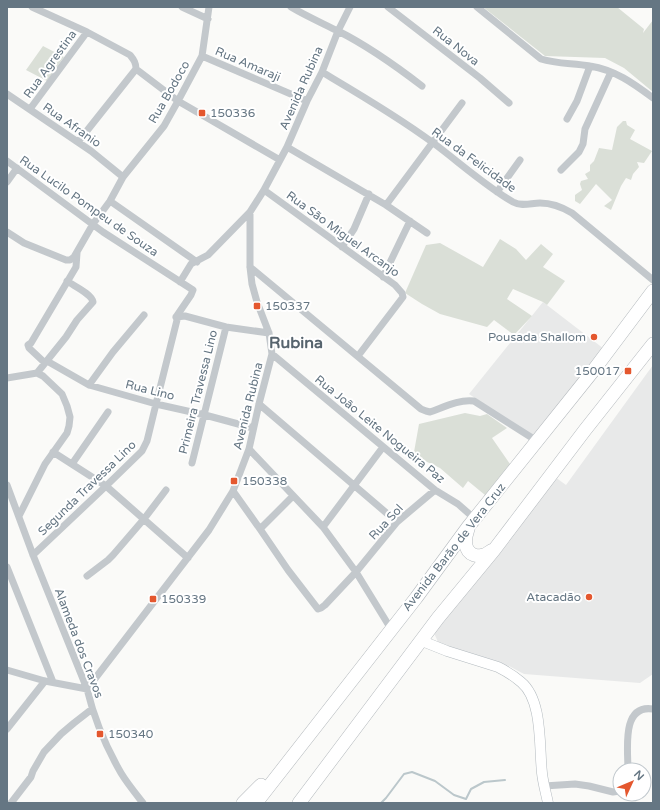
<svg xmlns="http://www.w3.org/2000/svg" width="660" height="810" font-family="'Varela Round',sans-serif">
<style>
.built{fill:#e8e9e9}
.green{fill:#dadfd7}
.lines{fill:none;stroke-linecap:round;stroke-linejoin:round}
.stream{stroke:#bbc7cb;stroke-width:2}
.secondary-casing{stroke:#b3babf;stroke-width:11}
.highway-casing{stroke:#b4b9bd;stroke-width:14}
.street{stroke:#c3c8cc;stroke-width:7}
.secondary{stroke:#fff;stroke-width:10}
.highway{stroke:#fff;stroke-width:13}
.poi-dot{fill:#e4572e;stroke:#fff;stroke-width:1.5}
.labels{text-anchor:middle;stroke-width:4;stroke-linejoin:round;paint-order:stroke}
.street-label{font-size:12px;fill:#657683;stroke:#fff}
.poi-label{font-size:12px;fill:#657683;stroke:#fff;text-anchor:start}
.district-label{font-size:16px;font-weight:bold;fill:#57646e;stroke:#fff}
</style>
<rect width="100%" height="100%" fill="#fafaf8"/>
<path class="built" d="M543,302L608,352L537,440L469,394Z
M653,365V674L640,683L524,674L509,666L443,645L438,642L434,633L555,477L566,485Z"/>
<path class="green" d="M483,7H617L644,29L643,33L653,20V92L624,68L605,58L545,56Z
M43,46L64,57L47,81L26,70Z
M623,121H626L627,125L635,130L630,139L652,151L644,163L637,162L639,167L633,174L631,180L626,178L621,186L611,210L604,206L612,200L596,184L580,204L575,201V195L582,190L580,184L581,181L588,179L585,174L590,171V165L594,161L599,148L612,150L617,127Z
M500,239L516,249L526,260L541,244L553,254L543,267L565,281L547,305L543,302L513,289L507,299L532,316L514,335L494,320L487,327L440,314L422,304L405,293L426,245L440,243L483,267Z
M465,413L480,416L487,414L507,428L492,438L510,464L485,495L468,481L463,488L440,468L423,460L414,452L419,424Z"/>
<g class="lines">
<path class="stream" d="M381,803L386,798L404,774L412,772L435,781L454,795L466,799L471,789L484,782L505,780"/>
<g class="secondary-casing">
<path id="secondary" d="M422,641L447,651L498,667C506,671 514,676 521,682C543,700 539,747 542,773C543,783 546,793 548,803"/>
</g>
<g class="highway-casing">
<path id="highway" d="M468,529C465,538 463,551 474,555C478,556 481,556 484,555C487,554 490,551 493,550
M243,803L261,785
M256,803L416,598L468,527L593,371L653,291
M299,803L438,618L494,550L585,430L653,344"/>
</g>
<path class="street" d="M32,7L87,32L130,55C134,60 136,63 136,69L178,101L280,160
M182,7L208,19
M291,7C306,16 322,23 338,31C368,46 396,66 422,86
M388,7L480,78L509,103
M477,7L541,59C557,64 574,63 590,66C615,70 633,83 653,98
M202,56L307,101
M322,72C359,94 397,116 432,142C459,162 484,185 513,202C522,207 531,203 540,203C552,203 562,207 572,213L653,280
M7,94L91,151L123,177
M30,109L87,32
M567,119L577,101L590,66
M78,142L136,69
M287,147L386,205L427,233
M7,161L103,232L193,290L191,295L176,317
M561,170L579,152L583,144L585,129L611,72
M7,182L17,168
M264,190L395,285L402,293L403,297L400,301L358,356
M497,192L520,160
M110,201L197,262
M386,205L462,103
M7,232L24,243L66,260H70L74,257L93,224L110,201L123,177L164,126L178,101L202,56L209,7
M342,247L354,229L369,194
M250,267L421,409L426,411L430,412C444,407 459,399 474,401L537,441
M383,277L410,221
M180,282L191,264L208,255L250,212L264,190L287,147L307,101L322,72L338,31L350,7
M176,317L185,316L226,327L269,333
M272,354L435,490L458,504L475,519
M47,361L89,385L156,404L205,415L253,428
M45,363L29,348L28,345L31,343L76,267L77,253
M37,373L66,337L77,320L93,302C92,294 74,286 67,281
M7,378L37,373L43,376L62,394L67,406L70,417L69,426L67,433L45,464L19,516
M89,385L113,352L144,315
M259,404L397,522
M249,449L323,527L356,572L391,629
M53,452L106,486L188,558
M192,463L226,327
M72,464L108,412
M7,485L33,555L87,689C94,718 106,747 121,773C127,783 136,794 143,803
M233,491L260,529L288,570L318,609L321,608L325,605L356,572L397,522L435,490
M323,527L383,447
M260,529L293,496
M33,555L106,486L142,451L147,441L156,404L177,320L176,317
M7,567L53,682
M87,576L108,560L113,555L144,519L166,490
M7,670L45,681L87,689
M87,689L209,530L233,491L249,449L259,404L272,354L269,333L257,302L252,284L250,267V212
M7,729L45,681
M628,770C628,750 621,704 653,709
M544,786L575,784L589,786L613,792L620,791
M11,803L31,777L33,771L44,752L61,734L74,723L92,709"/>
<use href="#secondary" class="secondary"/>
<use href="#highway" class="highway"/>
</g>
<g class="poi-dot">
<rect x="198" y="109" width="8" height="8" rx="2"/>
<rect x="253" y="302" width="8" height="8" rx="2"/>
<circle cx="594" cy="337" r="4"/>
<rect x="624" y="367" width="8" height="8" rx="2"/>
<rect x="230" y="477" width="8" height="8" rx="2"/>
<circle cx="589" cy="597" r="4"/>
<rect x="149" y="595" width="8" height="8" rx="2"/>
<rect x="96" y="730" width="8" height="8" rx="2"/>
</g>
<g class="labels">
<g class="street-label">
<text transform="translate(456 46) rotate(38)" y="4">Rua Nova</text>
<text transform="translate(50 64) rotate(-54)" y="4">Rua Agrestina</text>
<text transform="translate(248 64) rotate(23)" y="4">Rua Amaraji</text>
<text transform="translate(301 88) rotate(-66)" y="4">Avenida Rubina</text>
<text transform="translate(169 92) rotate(-60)" y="4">Rua Bodoco</text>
<text transform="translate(72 125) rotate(35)" y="4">Rua Afranio</text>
<text transform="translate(474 160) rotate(36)" y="4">Rua da Felicidade</text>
<text transform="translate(89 206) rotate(35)" y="4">Rua Lucilo Pompeu de Souza</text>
<text transform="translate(343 234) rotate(36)" y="4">Rua São Miguel Arcanjo</text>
<text transform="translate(150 390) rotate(14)" y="4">Rua Lino</text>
<text transform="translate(198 392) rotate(-76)" y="4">Primeira Travessa Lino</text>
<text transform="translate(248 406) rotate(-76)" y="4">Avenida Rubina</text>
<text transform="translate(380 429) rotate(39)" y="4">Rua João Leite Nogueira Paz</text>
<text transform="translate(87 488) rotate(-44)" y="4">Segunda Travessa Lino</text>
<text transform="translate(386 522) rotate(-47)" y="4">Rua Sol</text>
<text transform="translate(454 547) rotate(-52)" y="4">Avenida Barão de Vera Cruz</text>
<text transform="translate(79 643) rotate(69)" y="4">Alameda dos Cravos</text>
</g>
<g class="poi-label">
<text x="210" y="117">150336</text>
<text x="265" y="310">150337</text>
<text x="586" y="341" text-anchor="end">Pousada Shallom</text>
<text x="620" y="375" text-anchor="end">150017</text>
<text x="242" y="485">150338</text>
<text x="581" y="601" text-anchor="end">Atacadão</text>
<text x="161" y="603">150339</text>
<text x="108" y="738">150340</text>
</g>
<g class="district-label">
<text x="296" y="348">Rubina</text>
</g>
</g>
<rect width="660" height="810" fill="none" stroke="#657683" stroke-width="16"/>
<g transform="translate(632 782) rotate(46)"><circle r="19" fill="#ffffff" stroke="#c1c8cd"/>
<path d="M0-3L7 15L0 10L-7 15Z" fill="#e4572e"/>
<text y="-6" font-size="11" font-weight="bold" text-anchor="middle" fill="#657683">N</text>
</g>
</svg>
